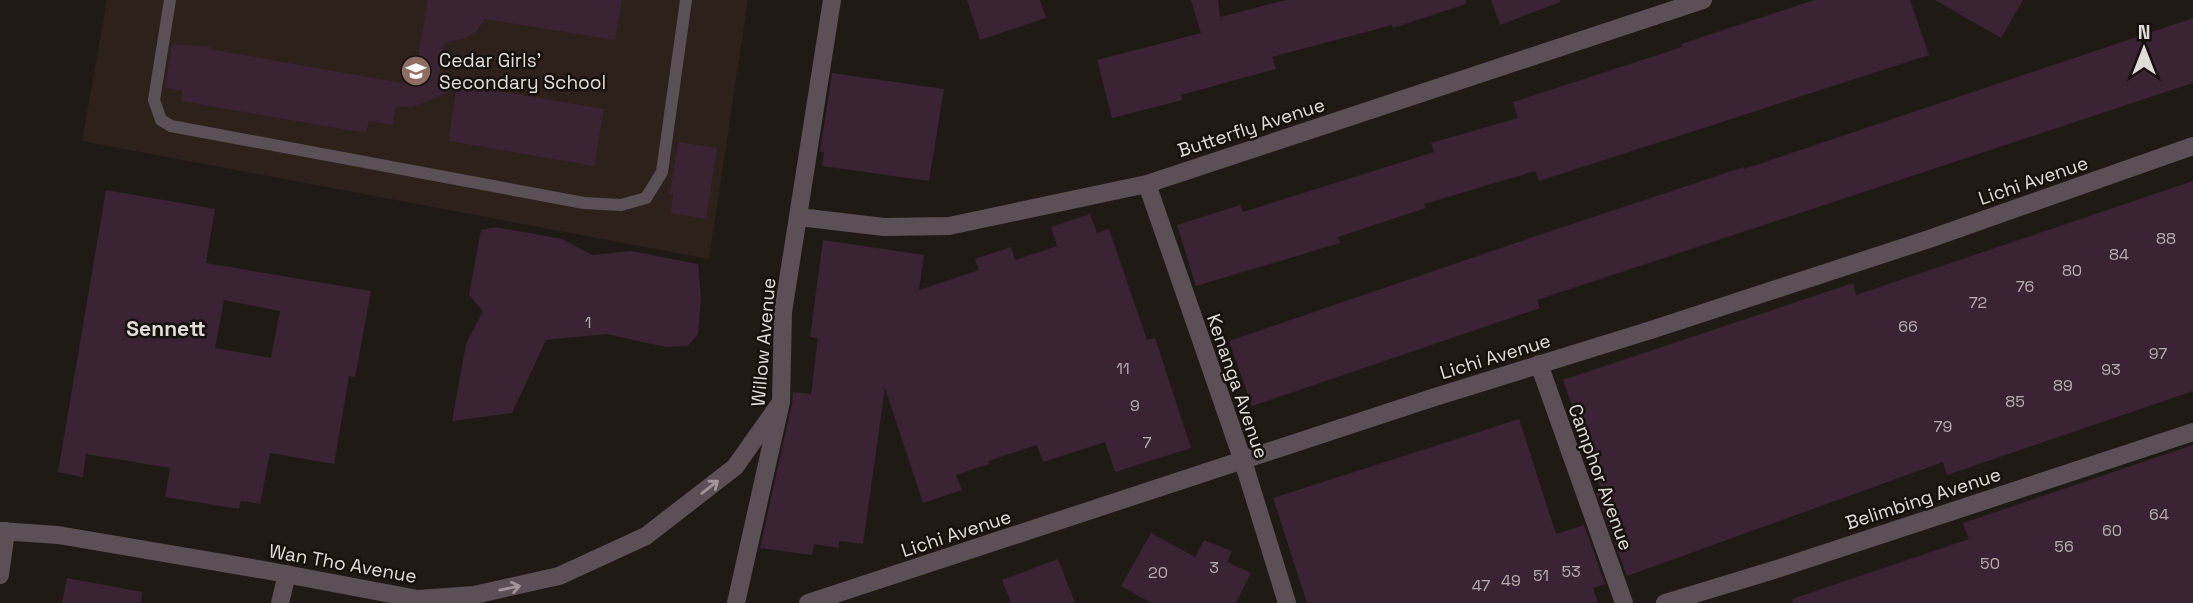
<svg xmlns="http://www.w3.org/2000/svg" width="2193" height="603" font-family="'Space Grotesk',sans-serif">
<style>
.built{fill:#2e211c}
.building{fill:#3a2333;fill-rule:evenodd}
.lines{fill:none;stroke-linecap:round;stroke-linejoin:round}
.lane{stroke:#5c5057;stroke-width:12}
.street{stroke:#5c5057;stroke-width:18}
.oneway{stroke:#9e9698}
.labels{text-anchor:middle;stroke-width:5;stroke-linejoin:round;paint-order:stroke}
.number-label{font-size:16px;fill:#b7aeb0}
.poi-label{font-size:19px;fill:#e1dcda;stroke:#17110e;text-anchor:start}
.street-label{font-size:19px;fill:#e1dcda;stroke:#17110e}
.neighbourhood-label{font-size:21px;font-weight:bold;fill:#e1dcda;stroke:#17110e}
</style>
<rect width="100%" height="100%" fill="#201a17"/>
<path class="built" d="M107,0H748L709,259L82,141Z"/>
<path class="building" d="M428,0H622L615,40L485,19L476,32L464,39L444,42L438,81L604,109L594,166L449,141L456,89L408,109L409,107L396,106L393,125L369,121L366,133L181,101L182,90L165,88L172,44L210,47L209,49L413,85Z
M967,0H1040L1046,18L980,40Z
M1191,0H1218L1220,17L1285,0H1466V4L1393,28L1392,25L1272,57L1276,69L1181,95L1182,100L1112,118L1097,60L1201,33Z
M1491,0H1560V2L1500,25Z
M1814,0H1910L1929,55L1539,181L1535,171L1424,204L1426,208L1338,237L1340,243L1196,286L1177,225L1240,205L1243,212L1434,152L1431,143L1518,118L1513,102L1682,47L1681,44Z
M1935,0H2023L2001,38Z
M2193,18V83L1537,300L1540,308L1252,406L1229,341L1536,236L1744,167V169Z
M832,73L944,89L929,181L822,166L824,152H820Z
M678,142L717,148L706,219L671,213L673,194H670Z
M2193,181V391L1947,475L1943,462L1627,576L1596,492L1601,490L1563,380L1853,283L1856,295Z
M106,190L215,209L206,263L371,291L355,377L349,376L334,464L270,453L260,504L241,501L239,509L165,497L170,468L86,454L83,477L58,472ZM224,300L280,311L271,358L215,348Z
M1090,214L1097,233L1109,229L1147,340L1155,338L1191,448L1115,472L1105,442L1043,462L1037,445L988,461L989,464L956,475L962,490L923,503L885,388L863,544L839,541V548L814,544L812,555L760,548L792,404L793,392L811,394L818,338L810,337L823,240L924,255L919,290L979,270L975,259L1011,247L1015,260L1057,246L1051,227Z
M495,227L562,239L592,255L631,251L698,264L701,299L698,334L688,346L666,347L606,334L546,340L512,413L452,421L466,344L483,311L469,295L481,230Z
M1519,419L1556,534L1584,525L1605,584L1593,588L1598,603H1307L1273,498Z
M2193,445V603H1793L1792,599L1969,539L1963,523Z
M1151,533L1195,557L1204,540L1232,551L1227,562L1251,573L1236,603H1151L1121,586Z
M1058,559L1075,603H1011L1002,580Z
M67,578L142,592L141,603H62Z"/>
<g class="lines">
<path class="lane" d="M170,0L154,100L161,120L171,126L584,203L621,205L646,198L662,172L686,0"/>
<path class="street" d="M1147,184L1243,461L1287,603
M799,217L884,227L949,226L1147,184L1703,0
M1539,364L1624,603
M0,531L58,535L264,570L418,599L474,595L559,576L646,536L735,467L781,402
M0,575L6,531
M280,603L287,574
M736,603L781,402L783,312L832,0
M808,603L1432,398L1654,329L1929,239L2193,146
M1665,603L1780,568L2193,432"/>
</g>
<defs><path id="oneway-shaft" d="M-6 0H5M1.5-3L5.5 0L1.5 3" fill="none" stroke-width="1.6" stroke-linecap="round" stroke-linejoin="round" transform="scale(1.75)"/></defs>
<g class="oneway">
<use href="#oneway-shaft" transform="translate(710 487) rotate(-38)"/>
<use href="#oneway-shaft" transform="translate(510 588) rotate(-12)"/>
</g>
<defs>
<g id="school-disc" transform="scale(1.575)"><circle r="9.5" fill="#8d6e63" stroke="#17110e"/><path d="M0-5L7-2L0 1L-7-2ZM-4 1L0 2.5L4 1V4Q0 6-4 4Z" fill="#fff"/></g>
</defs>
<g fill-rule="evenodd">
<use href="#school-disc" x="416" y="71"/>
</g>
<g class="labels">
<g class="number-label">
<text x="2166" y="244">88</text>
<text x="2119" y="260">84</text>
<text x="2072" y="276">80</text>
<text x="2025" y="292">76</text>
<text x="1978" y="308">72</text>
<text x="588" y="328">1</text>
<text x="1908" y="332">66</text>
<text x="2158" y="359">97</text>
<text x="1123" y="374">11</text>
<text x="2111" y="375">93</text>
<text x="2063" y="391">89</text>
<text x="2015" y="407">85</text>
<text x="1135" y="411">9</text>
<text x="1943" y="432">79</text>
<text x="1147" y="448">7</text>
<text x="2159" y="520">64</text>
<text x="2112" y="536">60</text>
<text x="2064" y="552">56</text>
<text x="1990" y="569">50</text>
<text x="1214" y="573">3</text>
<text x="1571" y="577">53</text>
<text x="1158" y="578">20</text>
<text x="1541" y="581">51</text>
<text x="1511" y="586">49</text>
<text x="1481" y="591">47</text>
</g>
<g class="poi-label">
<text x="439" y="67">Cedar Girls'<tspan x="439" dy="22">Secondary School</tspan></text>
</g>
<g class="street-label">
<text transform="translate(1251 127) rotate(-18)" y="7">Butterfly Avenue</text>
<text transform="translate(2033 180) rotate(-19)" y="7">Lichi Avenue</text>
<text transform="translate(763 342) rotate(-85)" y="7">Willow Avenue</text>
<text transform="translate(1495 356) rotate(-17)" y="7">Lichi Avenue</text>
<text transform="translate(1238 386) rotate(71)" y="7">Kenanga Avenue</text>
<text transform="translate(1601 477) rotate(70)" y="7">Camphor Avenue</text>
<text transform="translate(1923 498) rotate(-18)" y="7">Belimbing Avenue</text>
<text transform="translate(956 533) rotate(-18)" y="7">Lichi Avenue</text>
<text transform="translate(343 563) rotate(10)" y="7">Wan Tho Avenue</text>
</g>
<g class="neighbourhood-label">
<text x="166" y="336">Sennett</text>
</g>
</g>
<g transform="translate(2144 49)" stroke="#17110e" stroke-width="5" paint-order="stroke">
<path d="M0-5L12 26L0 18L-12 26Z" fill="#e1dcda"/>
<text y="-10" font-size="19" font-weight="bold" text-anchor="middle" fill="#e1dcda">N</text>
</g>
</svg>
